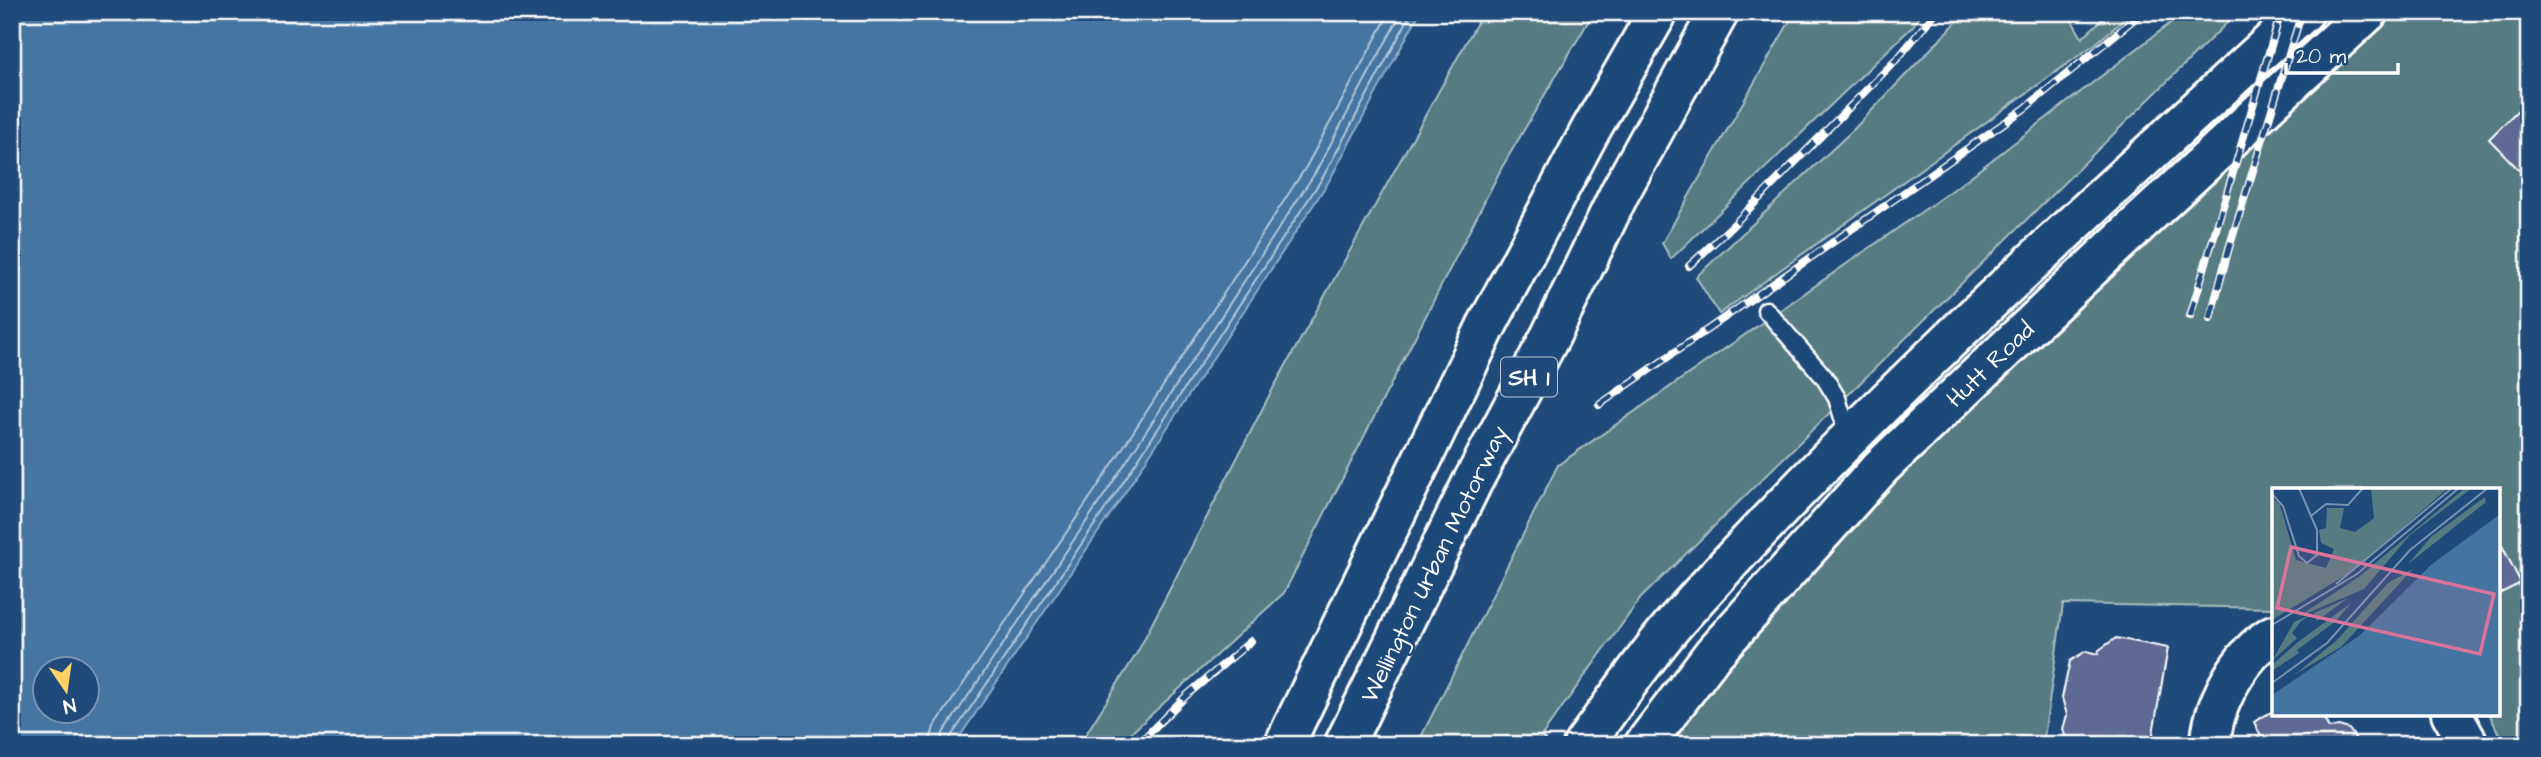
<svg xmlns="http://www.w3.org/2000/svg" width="2541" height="757" font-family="'Architects Daughter',sans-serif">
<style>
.green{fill:#567c82;stroke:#aabec0;stroke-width:2}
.water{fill:#4474a0;stroke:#8facc6;stroke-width:2;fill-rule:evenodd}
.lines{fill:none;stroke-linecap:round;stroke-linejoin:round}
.shore{stroke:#b4c7d9;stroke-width:2}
.building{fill:#5f6a94;stroke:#fff;stroke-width:2}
.service-casing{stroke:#fff;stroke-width:21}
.secondary-casing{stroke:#fff;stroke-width:44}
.primary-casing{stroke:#fff;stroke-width:44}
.motorway-casing{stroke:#fff;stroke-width:44}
.path{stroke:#fff;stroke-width:4.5;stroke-dasharray:2 5;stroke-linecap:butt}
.service{stroke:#1f4a7a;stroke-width:16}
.secondary{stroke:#1f4a7a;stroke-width:38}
.primary{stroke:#1f4a7a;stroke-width:38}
.motorway{stroke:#1f4a7a;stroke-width:38}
.rail-casing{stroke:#fff;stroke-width:8}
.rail{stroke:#1f4a7a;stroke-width:5;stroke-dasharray:16;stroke-linecap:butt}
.labels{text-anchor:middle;stroke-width:5;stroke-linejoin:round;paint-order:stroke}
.shield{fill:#1f4a7a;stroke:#bcc9d7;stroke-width:2}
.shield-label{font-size:23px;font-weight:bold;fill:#fff}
.street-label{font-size:24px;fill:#fff;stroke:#1f4a7a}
.inset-road{fill:none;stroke:#7992af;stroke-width:2}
.view{fill:#da749d;fill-opacity:0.15;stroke:#da749d;stroke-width:3.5}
.inset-edge{fill:none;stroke:#fff;stroke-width:3.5}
</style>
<rect width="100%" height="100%" fill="#1f4a7a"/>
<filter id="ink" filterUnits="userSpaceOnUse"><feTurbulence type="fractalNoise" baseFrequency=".0143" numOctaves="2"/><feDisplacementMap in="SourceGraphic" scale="14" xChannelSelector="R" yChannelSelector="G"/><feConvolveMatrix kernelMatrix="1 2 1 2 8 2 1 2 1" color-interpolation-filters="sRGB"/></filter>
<g filter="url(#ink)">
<path class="green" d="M1483,12H1594L1502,167L1284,593L1118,745H1079L1137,653L1270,394Z
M1795,12H1923L1912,27L1671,259L1662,243Z
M1966,12H2067L2082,38L2110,12H2133L2095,44L1719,314L1696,277L1854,129Z
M2185,12H2238L1641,598L1535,745H1417L1558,465L1954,189Z
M2340,12H2529V745H2504L2489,713H2497V489H2273V608L2063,604L2043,745H1671L1728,662L2267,71Z"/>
<path class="water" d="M12,12H1420L1329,181L1120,500L954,745H12ZM46,670H88V712H46Z"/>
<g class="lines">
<path class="shore" d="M929,745L934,727L1098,486L1306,167L1390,12
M940,745L943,733L1107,491L1315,173L1402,12
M949,745L950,738L1114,496L1323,177L1412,12"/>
</g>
<path class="building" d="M2529,99V176L2527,178L2489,139Z
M2497,536L2521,583L2497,595Z
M2116,638L2168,648L2151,745H2068L2063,729L2067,715L2062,698L2070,661L2086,651L2098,654L2099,650Z
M2273,711V713H2321L2329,728L2339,726L2349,729L2360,745H2265L2254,722Z"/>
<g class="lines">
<g class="service-casing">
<path id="service" d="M1766,310L1824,377L1837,398L1849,438"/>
</g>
<g class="secondary-casing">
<path id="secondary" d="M2451,713L2469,745
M2211,745C2211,707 2240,654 2273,635"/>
</g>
<g class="primary-casing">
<path id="primary" d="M1583,745C1614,703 1644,658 1678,619C1872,402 2090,208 2304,12
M1644,745L1713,654L1881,467L2107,253L2368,12"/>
</g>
<g class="motorway-casing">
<path id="motorway" d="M1284,745L1486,327L1590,131L1658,12
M1344,745L1472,483L1551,335L1620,192L1719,12"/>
</g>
<path class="path" d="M1539,745L1546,736"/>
<use href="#service" class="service"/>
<use href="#secondary" class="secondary"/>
<use href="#primary" class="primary"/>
<use href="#motorway" class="motorway"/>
<g class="rail-casing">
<path id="rail" d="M1689,266L1731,227L1898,58L1936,12
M2190,316L2281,12
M2210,319L2229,248L2302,12
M1599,405L2024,109L2143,12
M1137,745L1187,695L1251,641"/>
</g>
<use href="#rail" class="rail"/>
</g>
</g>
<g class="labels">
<rect class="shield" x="1501" y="357.5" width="56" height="39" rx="5"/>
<g class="shield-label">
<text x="1529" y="385">SH 1</text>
</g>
<g class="street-label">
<text transform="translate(1990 364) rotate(-44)" y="8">Hutt Road</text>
<text transform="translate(1434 564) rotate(-64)" y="8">Wellington Urban Motorway</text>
</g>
</g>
<g transform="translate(2272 488)">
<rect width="228" height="228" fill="#1f4a7a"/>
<path d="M99,0H176L82,82L0,132V9L8,17L24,72L54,80L62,61L49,55L47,42L54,40L55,20H72L68,40L83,44L102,30ZM193,0H200L138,47L92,101L26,129L88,88ZM213,9L214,14L136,76L160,48ZM141,81L69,159L22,187L64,153L116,95ZM76,110L45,133L42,125L29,133L20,145L25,150L0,173L22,134ZM79,115L64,133L25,162L27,165L0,183V177L26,154Z" fill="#567c82"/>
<path d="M227,27V227H0V207L87,148L160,76Z" fill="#4474a0"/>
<path class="inset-road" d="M0,6L11,18L27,68L35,75L45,67V42L27,0M39,28L54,16L76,17L91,0M64,96L180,0M0,137L85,86L187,0M0,195L55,155L138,62L216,0"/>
<path class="view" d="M19,59L222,106L208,166L5,120Z"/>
<rect width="228" height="228" class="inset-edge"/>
</g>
<rect width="2541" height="757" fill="none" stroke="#1f4a7a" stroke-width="42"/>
<rect x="21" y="21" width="2499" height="715" fill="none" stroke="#fff" stroke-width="2.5" filter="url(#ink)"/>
<g transform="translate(66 690) rotate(167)"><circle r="33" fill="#1f4a7a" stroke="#7992af" stroke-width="2"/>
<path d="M0-5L12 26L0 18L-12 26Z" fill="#ffd166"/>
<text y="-10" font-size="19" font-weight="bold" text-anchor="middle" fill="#ffffff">N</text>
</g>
<path d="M2286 63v10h112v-10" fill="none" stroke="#ffffff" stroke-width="3.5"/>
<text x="2296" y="63" font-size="21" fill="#ffffff" stroke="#1f4a7a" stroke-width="5" paint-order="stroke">20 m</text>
</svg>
